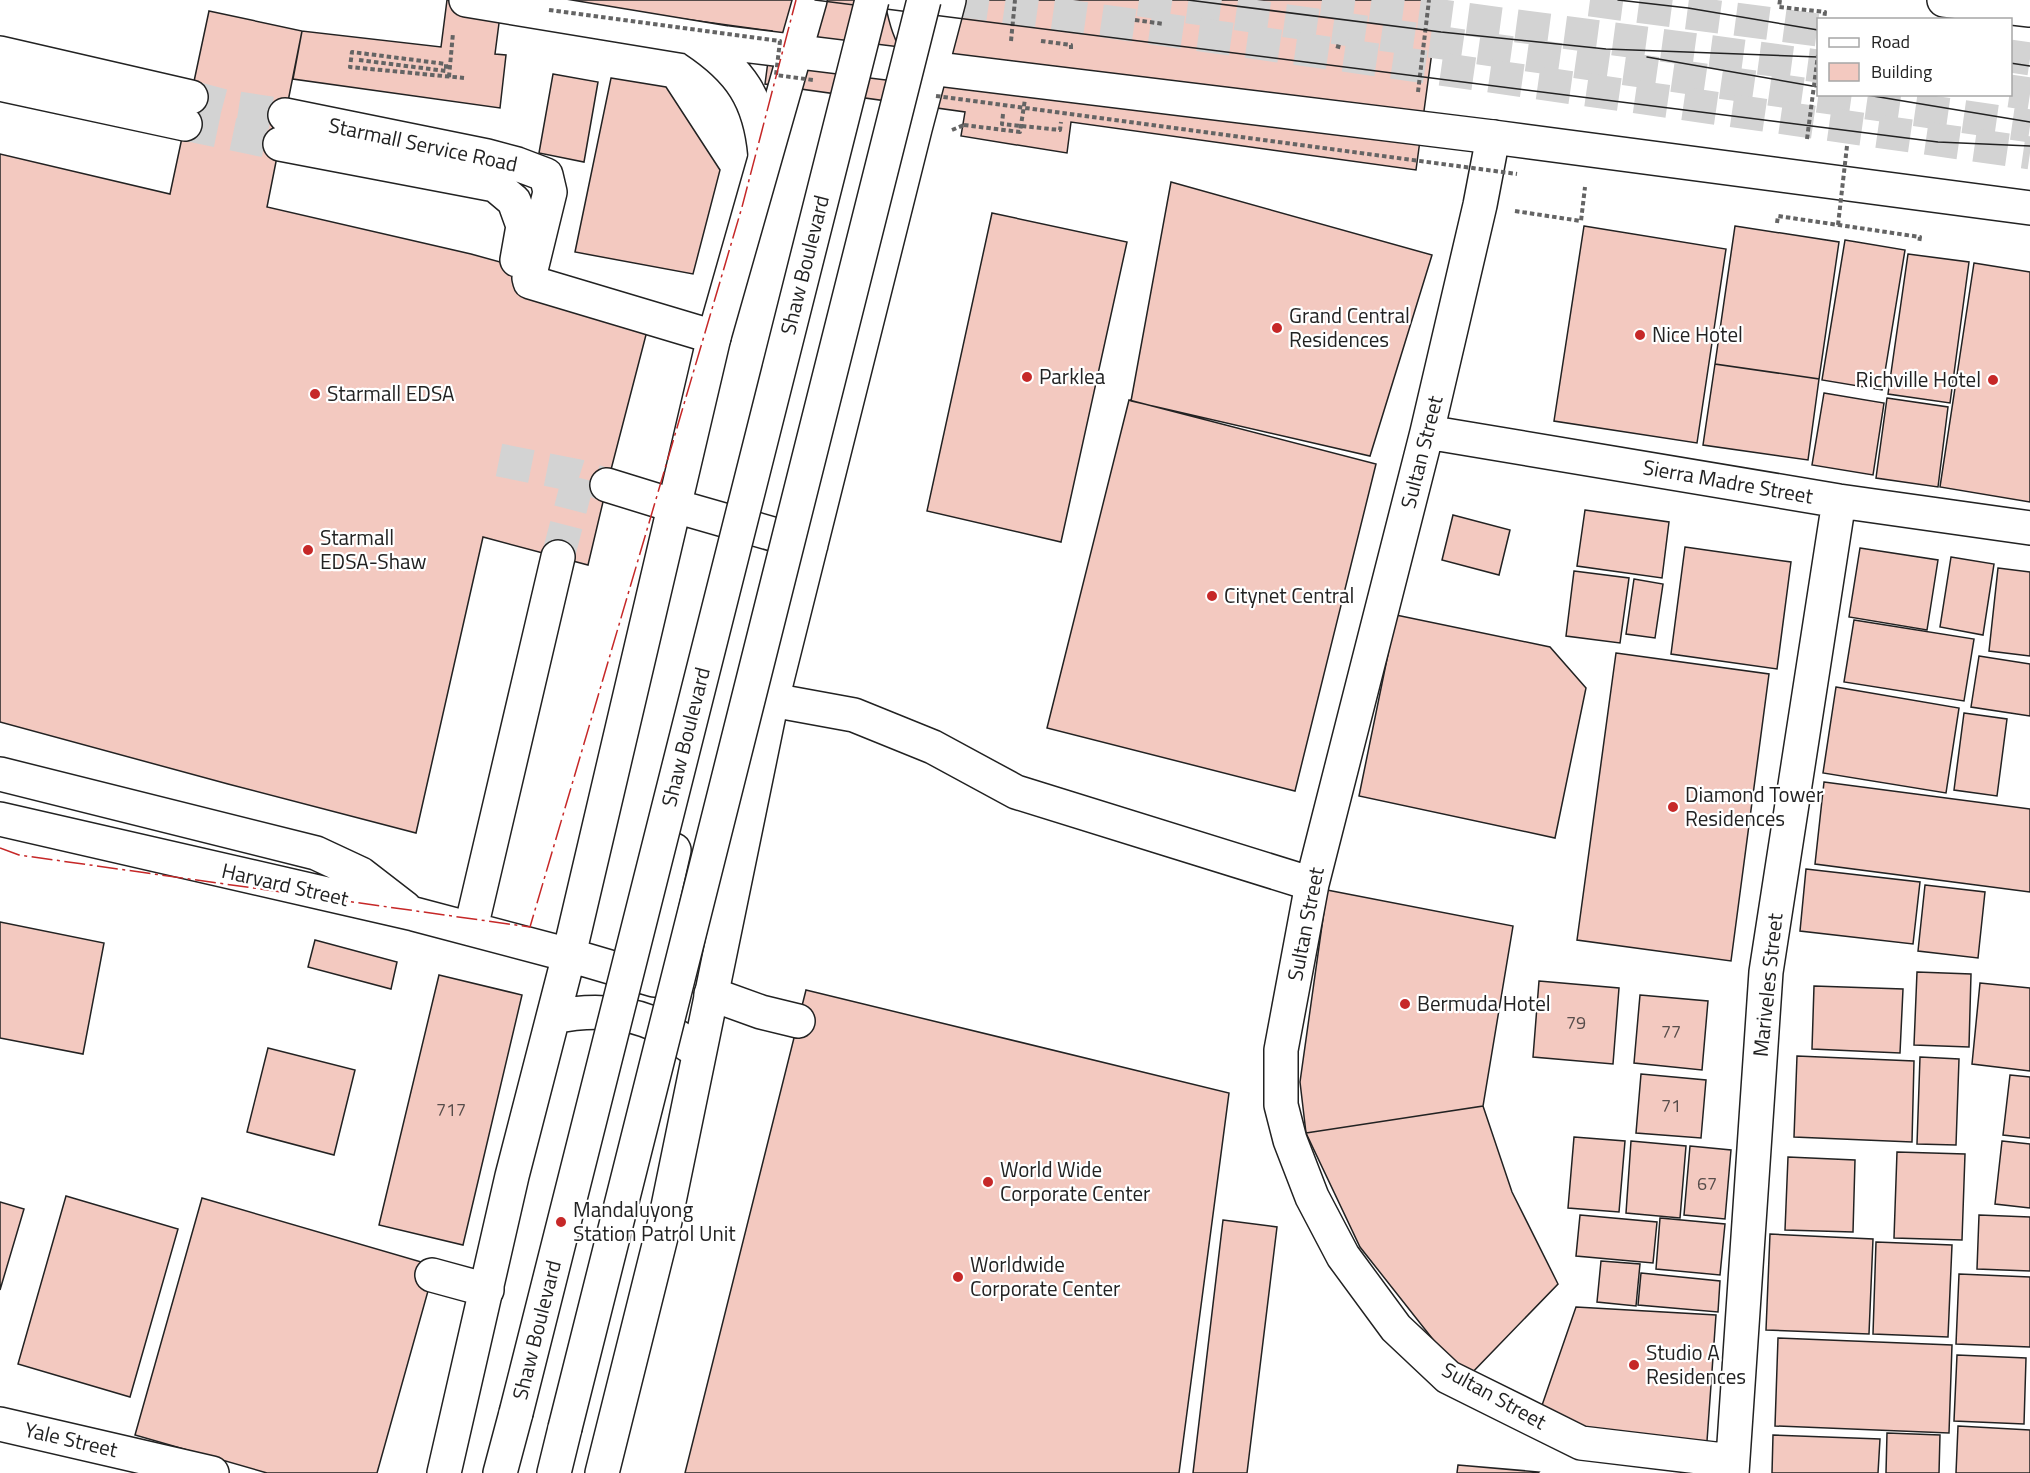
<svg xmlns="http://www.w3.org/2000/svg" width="2030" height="1473" font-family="'Titillium Web',sans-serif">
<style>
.building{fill:#f3c9c0;stroke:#222;stroke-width:1.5}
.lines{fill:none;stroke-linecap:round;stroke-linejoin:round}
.minor-tunnel{stroke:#d3d3d3;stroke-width:33;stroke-dasharray:33 16;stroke-linecap:butt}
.highway-tunnel{stroke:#d3d3d3;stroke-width:33;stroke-dasharray:33 16;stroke-linecap:butt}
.minor-casing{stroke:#222;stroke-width:36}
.major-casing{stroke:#222;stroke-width:36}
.highway-casing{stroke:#222;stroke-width:36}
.path{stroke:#646464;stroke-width:4;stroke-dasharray:4.5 3;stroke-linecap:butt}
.minor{stroke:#fff;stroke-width:33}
.major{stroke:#fff;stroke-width:33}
.highway{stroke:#fff;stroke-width:33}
.tram{stroke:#222;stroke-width:1.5}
.major-bridge-casing{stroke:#222;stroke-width:36;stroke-linecap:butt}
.path-bridge{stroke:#646464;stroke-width:4;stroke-dasharray:4.5 3;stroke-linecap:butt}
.major-bridge{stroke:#fff;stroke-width:33}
.power{stroke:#c62828;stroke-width:1.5;stroke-dasharray:21 4.5 3 4.5;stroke-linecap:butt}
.poi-dot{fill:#c62828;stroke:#fff;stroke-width:2}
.labels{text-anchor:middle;stroke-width:4.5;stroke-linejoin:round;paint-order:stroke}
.number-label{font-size:18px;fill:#564c4a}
.street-label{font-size:21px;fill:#222;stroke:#fff}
.poi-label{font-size:21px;fill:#222;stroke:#fff;text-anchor:start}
</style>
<rect width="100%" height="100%" fill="#fff"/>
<path class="building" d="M447,0H502L495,54L506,55L500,108L293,79L302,31L441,47Z
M545,0H1439L1416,170L1071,122L1067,153L961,136L965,112L765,84L772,31Z
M209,11L302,31L267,207L471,254L654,304L607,485L588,565L483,537L416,833L228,784L0,722V154L170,194Z
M553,74L598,82L584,162L539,153Z
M611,78L666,87L720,170L693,274L575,252Z
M1171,182L1432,255L1370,456L1131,401Z
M992,213L1127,242L1061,542L927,511Z
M1584,226L1726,249L1697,443L1554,421Z
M1735,226L1839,242L1819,379L1715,364Z
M1845,240L1905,250L1882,390L1822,380Z
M1908,254L1969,262L1950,403L1888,394Z
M1974,263L2030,272V502L1940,487Z
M1715,364L1819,379L1808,460L1703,445Z
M1824,393L1884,403L1873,475L1812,465Z
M1887,398L1948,407L1938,487L1876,478Z
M1129,400L1376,464L1295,791L1047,728Z
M1585,510L1669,522L1662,578L1577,566Z
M1453,515L1510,530L1499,575L1442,560Z
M1685,547L1791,562L1777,669L1671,654Z
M1860,548L1938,560L1927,630L1849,617Z
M1951,557L1994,564L1983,635L1940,627Z
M1998,568L2030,572V656L1989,651Z
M1574,571L1629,578L1620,643L1566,636Z
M1634,579L1663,584L1655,638L1626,634Z
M1396,615L1550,647L1586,688L1555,838L1359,796Z
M1854,620L1974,639L1964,701L1844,682Z
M1616,653L1769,674L1731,961L1577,940Z
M1979,656L2030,664V716L1971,707Z
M1836,687L1959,708L1946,793L1823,773Z
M1964,713L2007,719L1997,796L1954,790Z
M1824,782L2030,809V892L1815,864Z
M1806,869L1920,882L1913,944L1800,931Z
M1925,885L1985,892L1978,958L1918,951Z
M1327,890L1513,926L1483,1106L1306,1133L1300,1082Z
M0,922L104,943L83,1054L0,1038Z
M315,940L397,962L391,989L308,967Z
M1917,972L1971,974L1969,1047L1914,1045Z
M439,975L522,995L463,1245L379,1225Z
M1539,981L1619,988L1613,1064L1533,1057Z
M1980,983L2030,988V1071L1972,1064Z
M1814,986L1903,989L1900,1053L1812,1049Z
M806,990L1229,1093L1179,1473H685Z
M1640,995L1708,1001L1702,1070L1634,1063Z
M268,1048L355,1070L334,1155L247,1132Z
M1797,1056L1914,1061L1912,1142L1794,1137Z
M1920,1057L1959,1059L1956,1145L1917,1144Z
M1641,1074L1706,1080L1701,1138L1636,1133Z
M2010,1075L2030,1077V1138L2003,1135Z
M1483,1106L1512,1192L1558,1284L1465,1380L1360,1247L1306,1133Z
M1574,1137L1625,1141L1619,1212L1568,1208Z
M1631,1141L1686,1146L1680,1218L1626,1213Z
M2002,1141L2030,1144V1208L1995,1204Z
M1690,1146L1731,1150L1725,1219L1684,1215Z
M1897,1152L1965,1154L1962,1240L1894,1238Z
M1788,1157L1855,1160L1853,1232L1785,1230Z
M66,1196L178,1229L130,1397L18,1364Z
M202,1198L435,1266L377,1473H267L135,1435Z
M0,1202L24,1209L0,1290Z
M1580,1215L1657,1222L1653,1263L1576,1256Z
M1979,1215L2030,1217V1271L1977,1269Z
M1660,1218L1725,1224L1720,1275L1656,1269Z
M1223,1220L1277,1227L1247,1473H1193Z
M1770,1234L1873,1239L1869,1334L1766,1330Z
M1876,1242L1952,1245L1948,1337L1873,1334Z
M1601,1261L1640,1264L1636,1306L1597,1302Z
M1641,1273L1720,1281L1718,1312L1638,1305Z
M1959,1274L2030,1277V1347L1956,1344Z
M1576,1307L1716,1315L1707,1441L1598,1435L1539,1414Z
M1778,1338L1952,1345L1949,1433L1775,1426Z
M1957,1355L2026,1358L2024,1424L1954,1421Z
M1958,1426L2030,1430V1473H1956Z
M1887,1433L1940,1435L1939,1473H1886Z
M1773,1435L1880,1439L1878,1473H1772Z
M1458,1465L1539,1472L1538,1473H1457Z"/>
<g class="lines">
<path class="minor-tunnel" d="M1139,0L2030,126
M1322,0L1818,66
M2010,91L2030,94
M191,97L225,106L285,115
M185,124L280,144
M499,460L579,476L607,485
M558,557L579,476"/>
<path class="highway-tunnel" d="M956,0L2030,153
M1590,0L1818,30
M2010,56L2030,59"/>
<g class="minor-casing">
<path id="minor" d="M0,53L191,97
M0,84L185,124
M285,115L487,156L517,164L546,175L550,192L529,278L530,282L714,337
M1493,137L1480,205L1427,432L1312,884L1281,1050V1105L1290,1140L1312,1197L1343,1256L1396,1328L1448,1377L1581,1443L1732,1461
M280,144L495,185L514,201L523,226L517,260
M1427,432L1839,501L2030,528
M607,485L675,506
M772,700L854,715L933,747L1016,792L1312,884
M0,774L316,853L361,874L405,908
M0,819L414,914L569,955
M471,928L558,557
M711,994L761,1012L798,1021
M432,1275L487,1290
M0,1424L212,1473
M1732,1473L1766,972L1839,501"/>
</g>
<g class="major-casing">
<path id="major" d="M675,506L811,545
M569,955L654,980
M553,1017C601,1007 650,1012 688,1045
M444,1473L512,1176L569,955L714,337L810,0
M500,1473L516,1413
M554,1473L565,1428
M602,1473L665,1221L772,700L915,129L949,0"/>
</g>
<g class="highway-casing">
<path id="highway" d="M466,0L726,43L1493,137L2030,208
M902,0C906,19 910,35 922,52
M1944,0L2030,10
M695,40C740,70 760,99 765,154
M645,977L674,850"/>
</g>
<path class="path" d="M1780,0L1779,7L1825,12L1824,20
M1135,20L1164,24
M1011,41L1015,0
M1041,41L1071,45V49
M1336,46L1343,48
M359,60L446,71V64L352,52L350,67L464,78
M449,77L453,33
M1418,92L1429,0
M1003,114L1002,124L1060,130L1061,122
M952,130L964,125
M1515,211L1581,221L1585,187
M1777,223L1778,216L1920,237L1919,243"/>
<use href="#minor" class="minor"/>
<use href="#major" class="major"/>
<use href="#highway" class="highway"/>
<path class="tram" d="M815,0L1938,142L2030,146
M1188,0L1441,32L1606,49L1818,57
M1618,0L1688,8L1818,30
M1647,57L1818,87
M2010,63L2030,66
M1861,94L2030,122"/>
<g class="major-bridge-casing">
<path id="major-bridge" d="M516,1413L872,0
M565,1428L924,0"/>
</g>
<path class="path-bridge" d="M549,10L780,41L776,75L813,80
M936,96L1517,174
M964,125L1020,132L1025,99
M1807,139L1818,55
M1838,225L1847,146"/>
<use href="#major-bridge" class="major-bridge"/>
<path class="power" d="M0,848L19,855L530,927L742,207L796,0"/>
</g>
<g class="poi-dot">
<circle cx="1277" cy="328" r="6"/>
<circle cx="1640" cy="335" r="6"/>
<circle cx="1027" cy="377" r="6"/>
<circle cx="1993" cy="380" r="6"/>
<circle cx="315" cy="394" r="6"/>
<circle cx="308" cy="550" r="6"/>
<circle cx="1212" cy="596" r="6"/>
<circle cx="1673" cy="807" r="6"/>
<circle cx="1405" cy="1004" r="6"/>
<circle cx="988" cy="1182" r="6"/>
<circle cx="561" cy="1222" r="6"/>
<circle cx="958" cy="1277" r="6"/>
<circle cx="1634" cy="1365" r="6"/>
</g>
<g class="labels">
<g class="number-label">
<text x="1576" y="1029">79</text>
<text x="1671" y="1038">77</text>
<text x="1671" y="1112">71</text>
<text x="451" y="1116">717</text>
<text x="1707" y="1190">67</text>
</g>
<g class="street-label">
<text transform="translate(423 145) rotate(12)" y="7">Starmall Service Road</text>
<text transform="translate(805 265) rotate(-76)" y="7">Shaw Boulevard</text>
<text transform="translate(1422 452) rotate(-76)" y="7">Sultan Street</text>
<text transform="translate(1728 482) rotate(10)" y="7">Sierra Madre Street</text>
<text transform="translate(686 737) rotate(-76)" y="7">Shaw Boulevard</text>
<text transform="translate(285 885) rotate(13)" y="7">Harvard Street</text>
<text transform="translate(1306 924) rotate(-79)" y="7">Sultan Street</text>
<text transform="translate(1768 985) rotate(-84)" y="7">Mariveles Street</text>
<text transform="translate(537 1330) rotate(-76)" y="7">Shaw Boulevard</text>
<text transform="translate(1494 1396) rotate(29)" y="7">Sultan Street</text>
<text transform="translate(71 1440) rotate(13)" y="7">Yale Street</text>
</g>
<g class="poi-label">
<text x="1289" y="323">Grand Central<tspan x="1289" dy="24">Residences</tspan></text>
<text x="1652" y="342">Nice Hotel</text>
<text x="1039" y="384">Parklea</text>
<text x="1981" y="387" text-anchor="end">Richville Hotel</text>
<text x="327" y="401">Starmall EDSA</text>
<text x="320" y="545">Starmall<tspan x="320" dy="24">EDSA-Shaw</tspan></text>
<text x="1224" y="603">Citynet Central</text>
<text x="1685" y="802">Diamond Tower<tspan x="1685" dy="24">Residences</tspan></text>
<text x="1417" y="1011">Bermuda Hotel</text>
<text x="1000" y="1177">World Wide<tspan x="1000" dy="24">Corporate Center</tspan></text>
<text x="573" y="1217">Mandaluyong<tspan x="573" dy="24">Station Patrol Unit</tspan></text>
<text x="970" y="1272">Worldwide<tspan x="970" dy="24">Corporate Center</tspan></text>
<text x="1646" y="1360">Studio A<tspan x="1646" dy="24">Residences</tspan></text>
</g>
</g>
<rect x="1817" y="18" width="195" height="78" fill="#ffffff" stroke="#a7a7a7" stroke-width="1.5"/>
<rect x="1829" y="38" width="30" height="9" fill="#ffffff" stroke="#a7a7a7" stroke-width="1.5"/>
<text x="1871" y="48" font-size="18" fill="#222222">Road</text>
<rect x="1829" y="63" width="30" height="18" fill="#f3c9c0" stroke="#a7a7a7" stroke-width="1.5"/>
<text x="1871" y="78" font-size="18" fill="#222222">Building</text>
</svg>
